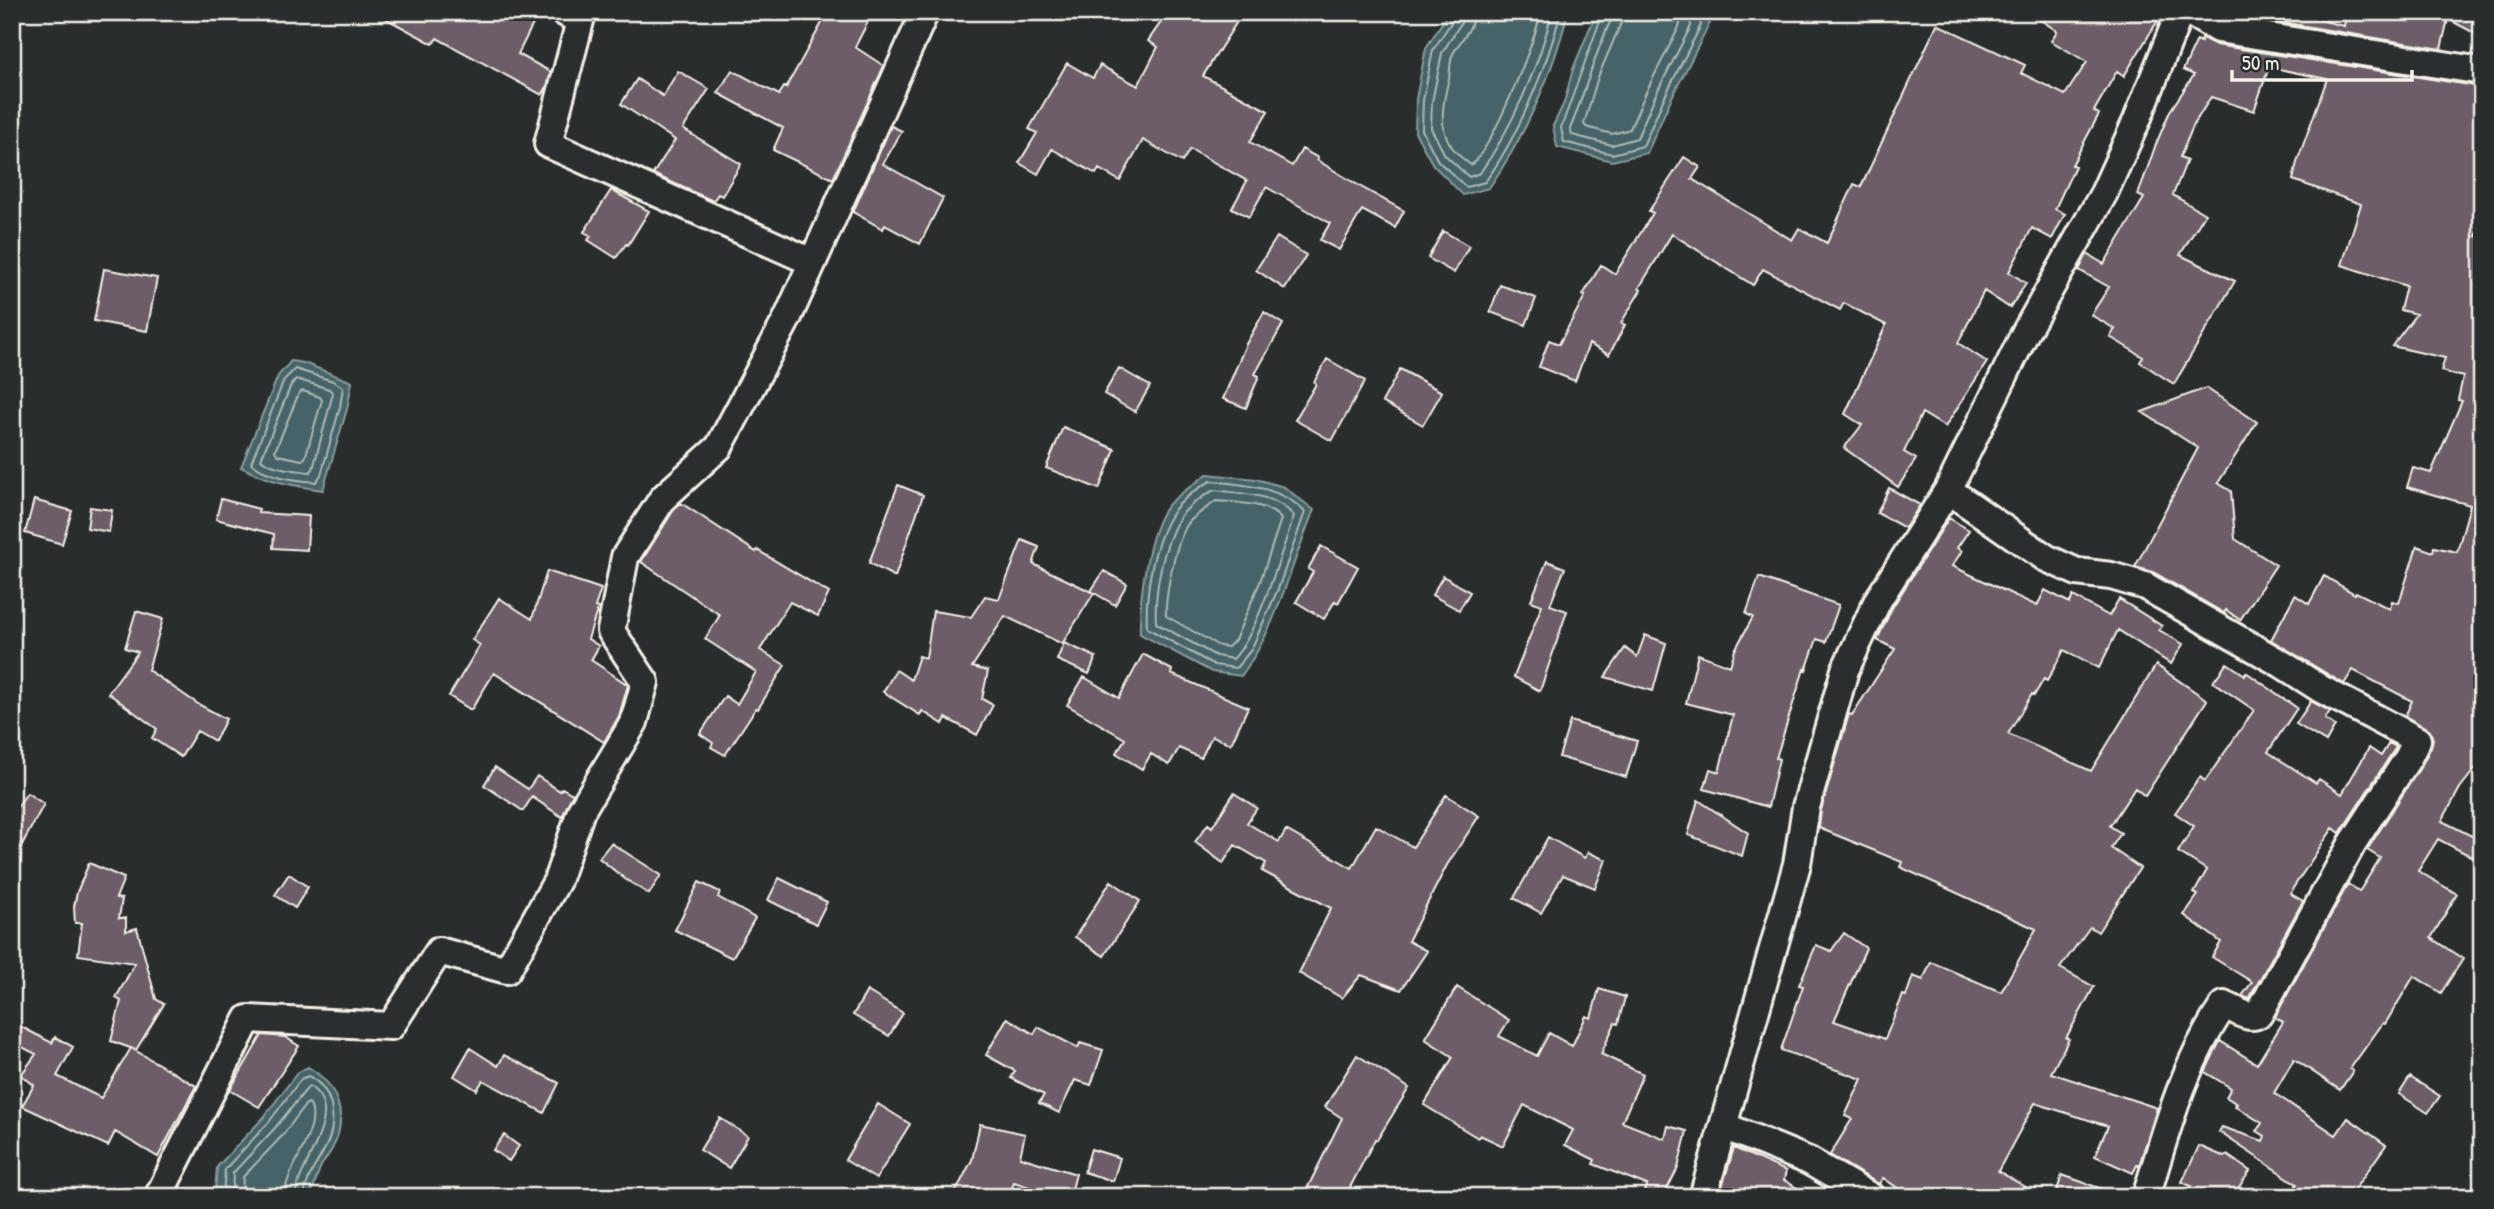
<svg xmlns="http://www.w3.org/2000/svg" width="2494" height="1209" font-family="'Patrick Hand',sans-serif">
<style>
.water{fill:#456467;stroke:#8b9c9b;stroke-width:2}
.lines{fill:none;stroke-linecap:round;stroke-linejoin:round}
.shore{stroke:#aeb9b4;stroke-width:2}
.building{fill:#6c5d68;stroke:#f4f1e8;stroke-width:2}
.minor-casing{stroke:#f4f1e8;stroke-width:32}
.minor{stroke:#2a2d2e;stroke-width:26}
</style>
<rect width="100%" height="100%" fill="#2a2d2e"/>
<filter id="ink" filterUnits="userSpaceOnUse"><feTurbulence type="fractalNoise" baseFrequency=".0143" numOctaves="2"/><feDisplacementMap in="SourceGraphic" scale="14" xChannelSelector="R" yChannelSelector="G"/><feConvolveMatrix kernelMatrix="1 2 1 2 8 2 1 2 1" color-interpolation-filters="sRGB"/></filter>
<g filter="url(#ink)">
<path class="water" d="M1449,12H1568C1553,74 1525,136 1489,188L1463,195L1433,165L1415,132L1416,99L1426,48Z
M1598,12H1703L1710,23L1670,101L1647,153L1612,161L1557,147L1553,126L1564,103L1573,69L1589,30Z
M291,361L304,363L352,382L347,409L323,490C293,486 267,481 241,467L278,376Z
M1207,474L1256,479L1284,487L1314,510C1290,566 1278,627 1241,676L1212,672L1140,634C1139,602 1147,529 1169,504C1180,493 1195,484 1207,474Z
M308,1067C337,1084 349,1115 333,1147C330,1154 325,1159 321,1166C317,1175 314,1187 310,1197H217L215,1191L217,1167L264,1117L297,1073Z"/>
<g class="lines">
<path class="shore" d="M1455,12L1454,18L1433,50L1423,100L1422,130L1438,161L1466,187L1485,182C1518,137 1547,66 1561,12
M1463,12L1461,23L1442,53L1432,102L1431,128L1445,155L1469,177L1480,173C1512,128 1539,66 1552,12
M1474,12C1473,31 1459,40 1452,56C1450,62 1450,71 1449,78C1440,115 1436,141 1471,165C1493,148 1534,42 1541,12
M1603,12L1561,128L1564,142L1612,154L1643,146L1664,98L1701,25L1698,12
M1612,12L1611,20C1594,55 1585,93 1570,129L1572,135L1612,145L1637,138L1656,94L1691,26L1689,12
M1623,12L1621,23L1598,77L1584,124L1586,127L1612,134L1630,129L1647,90L1680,25L1678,12
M295,369L333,381L343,387L340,407L321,475L316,482C295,480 267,477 251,463L284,380Z
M296,379L329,389L333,393L313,469L310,472C295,470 273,469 261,459L291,385Z
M303,391L320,397L322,400L305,458L302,460L278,455L275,451L299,393Z
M1211,481C1245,485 1280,486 1305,512L1278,589L1251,650L1236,668L1214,665L1147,628C1145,593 1153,542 1173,512C1180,501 1199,487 1211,481Z
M1214,490C1241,494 1275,493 1294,516C1282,550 1257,636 1233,659L1216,656L1156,623C1154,592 1163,544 1180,517C1186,508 1203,496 1214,490Z
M1216,501C1236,503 1267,502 1281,519L1260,582L1235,640L1228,647L1219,646L1166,616C1165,595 1176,537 1190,521C1197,514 1208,507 1216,501Z
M223,1197L225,1169L269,1122L301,1079L308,1076C333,1088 337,1118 328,1142C320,1161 306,1175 304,1197
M232,1197L233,1173L275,1128L309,1086C349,1112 297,1165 295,1197
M242,1197L243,1177L283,1135L306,1104L309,1103C324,1127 286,1167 284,1197"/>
</g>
<path class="building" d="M374,12H539L518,54L551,72L547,87L542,95L437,38L433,44Z
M828,12H873L855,47L884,66L833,179L773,150L783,128L718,93L732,70L779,95L784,87L786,88Z
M1168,12H1243L1203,76L1268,111L1250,142L1292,166L1302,149L1318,158L1317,160L1361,187L1404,211L1395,228L1362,210L1339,250L1320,240L1330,223L1266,187L1249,217L1232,208L1247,181L1190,149L1182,162L1143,140L1120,181L1099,169L1096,174L1052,149L1038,174L1019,163L1037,133L1029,129L1067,63L1093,78L1100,65L1138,86L1158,47L1148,41Z
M2029,12H2163L2124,76L2117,71L2094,111L2099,114L2072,165L2075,166L2055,209L2065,214L2052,239L2032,228L2009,272L2026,283L2010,308L1984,291L1958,343L1987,362L1945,427L1922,413L1904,452L1916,459L1898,487L1844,448L1862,425L1845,414L1886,325L1844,303L1840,310L1763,269L1753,285L1672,234L1639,288L1641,290L1621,323L1625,325L1609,355L1589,344L1575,381L1539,367L1549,340L1559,344L1585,296L1583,295L1601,265L1615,274L1653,213L1649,211L1684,157L1700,167L1692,179L1733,204L1792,240L1799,228L1827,243L1854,184L1861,187L1937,24L2025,65L2021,73L2065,95L2087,62L2051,41L2057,31Z
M2221,12H2289L2344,26L2347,12H2482V37L2448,19L2441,49Z
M2202,38L2216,45L2482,87V219L2476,236L2482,238V760L2460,788L2442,821L2482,841V862L2438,839L2418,871L2457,894L2431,938L2463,959L2441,993L2414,976L2385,1024L2383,1023L2350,1069L2353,1071L2340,1090L2294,1059L2274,1093L2336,1135L2348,1118L2386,1145L2349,1197H2288L2297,1184L2219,1132L2222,1127L2263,1141L2265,1136L2257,1131L2262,1123L2235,1106L2237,1104L2226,1097L2231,1088L2205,1072L2220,1041L2257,1064L2283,1022L2275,1017L2348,884L2359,892L2380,858L2367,850L2421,766L2431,747L2433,739L2430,731L2405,716L2412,701L2353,670L2344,684L2271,640L2295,595L2309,604L2324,576L2355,594L2356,592L2390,609L2392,601L2399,603L2417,546L2433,552L2434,547L2457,552L2470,505L2407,487L2413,468L2431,473L2462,401L2458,400L2463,377L2441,371L2445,358L2392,346L2416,314L2400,310L2406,286L2342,265L2361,204L2293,180L2297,162L2327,79L2269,67L2254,111L2211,97L2194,124L2180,157L2187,160L2173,195L2205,214L2180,255L2235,281L2174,384L2140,362L2143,357L2110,337L2115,329L2091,315L2109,287L2079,270L2087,254L2104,264L2144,198L2138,195L2156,144L2170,111L2194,75L2183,70L2197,40L2201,42Z
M678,71L709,89L683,129L741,164L722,196L718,194L713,201L653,174L675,140L621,104L637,79L663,96Z
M891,126L902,131L883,164L943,198L920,244L885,225L883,229L853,212Z
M611,190L649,211L628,245L626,244L616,258L588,240L591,236L584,232Z
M1443,231L1469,246L1454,273L1428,258Z
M1277,237L1306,255L1285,289L1256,270Z
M104,269L157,278L147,331L94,321Z
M1500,285L1536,298L1526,325L1490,312Z
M1264,312L1283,324L1255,374L1259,376L1246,408L1223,399L1246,344Z
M1327,359L1365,381L1332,441L1295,420L1316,384L1314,382Z
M1119,368L1150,386L1135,412L1104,394Z
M1400,369L1442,392L1423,425L1382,402Z
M2206,388L2257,422L2218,483L2231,491L2235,539L2276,565L2240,620L2226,610L2224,613L2153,572L2135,567L2198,448L2142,412Z
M1063,427L1115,449L1099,489L1046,468Z
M898,485L923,495L895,577L869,563Z
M1889,488L1920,505L1905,528L1877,513Z
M221,499L259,509L258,513L309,516L307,550L273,548L274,534L216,519Z
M34,500L72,511L62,544L25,533Z
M681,503L756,552L757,550L829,593L818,616L790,602L760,650L785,665L758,709L756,708L725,755L711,747L713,743L700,734L725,696L737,704L756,672L705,639L720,615L641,562L675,508Z
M90,507L112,510L109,532L87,528Z
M1949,518L1969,530L1957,548L1962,551L1952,566L2037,606L2045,590L2070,603L2073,596L2109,616L2119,599L2162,626L2159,630L2183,644L2171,664L2118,630L2099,668L2064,650L2047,681L2044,679L2034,696L2032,694L2008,734L2091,771L2156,665L2207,700L2145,796L2135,788L2110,826L2121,833L2111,848L2140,868L2098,932L2090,927L2060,968L2094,987L2066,1038L2069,1039L2051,1073L2157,1108L2139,1166L2137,1165L2133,1173L2095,1156L2108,1126L2035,1103L1998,1171L2043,1197H1911L1883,1178L1879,1184L1830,1155L1852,1119L1845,1116L1862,1079L1781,1050L1803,986L1799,985L1816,945L1831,951L1844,933L1866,948L1834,1021L1885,1039L1903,995L1906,996L1913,976L1923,980L1931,962L2001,992L2036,929L1900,867L1902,862L1819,828L1821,810L1849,714L1852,715L1895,649L1877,640L1892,608Z
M1022,540L1039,547L1033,564L1094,593L1062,644L1005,616L972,667L988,671L982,699L993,705L977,735L946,718L943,724L922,711L920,715L883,692L896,670L911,680L919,656L926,658L933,611L971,617L985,596L999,599Z
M1321,546L1358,567L1338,603L1335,601L1324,619L1296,602L1313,572L1308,569Z
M1547,561L1565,568L1550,605L1567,611L1540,691L1514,677L1542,605L1531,601Z
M547,571L601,589L595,607L598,608L588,639L599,646L591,660L628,685L619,716L604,742L494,673L471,710L449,696L480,645L472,640L499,598L532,619Z
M1104,571L1127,584L1115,605L1091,591Z
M1443,576L1470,592L1459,610L1432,595Z
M1759,577L1839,605L1826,642L1817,639L1806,670L1804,669L1776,758L1779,759L1768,807L1704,789L1710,769L1719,772L1733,715L1686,703L1698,654L1730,666L1735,650L1753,617L1746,614Z
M136,611L163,619L148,670L198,704L226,719L215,741L197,731L181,757L152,738L157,729L108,693L138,652L125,648Z
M1645,635L1666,643L1653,691L1605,677L1625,648L1637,657Z
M1064,643L1096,657L1089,674L1057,660Z
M1143,654L1172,670L1171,674L1248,707L1231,744L1212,736L1201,758L1179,748L1169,765L1151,754L1142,769L1116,753L1125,739L1067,705L1084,677L1119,698Z
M2227,663L2245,675L2246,672L2297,708L2268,752L2316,783L2319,779L2342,794L2369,748L2381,756L2389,743L2396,747L2340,833L2333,828L2293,888L2291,894L2303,901L2249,999L2242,996L2252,982L2212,957L2221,942L2184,915L2198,895L2194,893L2207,870L2178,852L2194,826L2175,813L2200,777L2205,781L2254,710L2213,682Z
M2311,701L2330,711L2325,719L2335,726L2326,742L2296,724Z
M1570,721L1637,741L1626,777L1559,757Z
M495,767L528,789L537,776L560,791L562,788L571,793L573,794L562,817L532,797L523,811L484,785Z
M27,793L44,804L12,863V814Z
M1234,793L1257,808L1247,823L1279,842L1286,830L1352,868L1376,826L1413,847L1446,795L1479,816L1447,865L1408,941L1427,951L1401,990L1361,975L1342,998L1299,973L1331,908L1262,871L1266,863L1235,845L1223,863L1195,842L1208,824L1212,827Z
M1698,800L1748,833L1742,856L1688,835Z
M1548,837L1585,858L1588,852L1606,860L1595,888L1563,875L1541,913L1514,898Z
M611,843L661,875L649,894L625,879L599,858Z
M89,863L124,878L116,898L122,899L119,918H126V931L137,928L156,999L164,1004L136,1050L111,1041L121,1001L116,998L135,963L78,955L82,923H75L74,907L77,892Z
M289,874L308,887L295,908L275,895Z
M779,878L827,902L816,924L768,900Z
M1111,881L1140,901L1104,956L1075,937Z
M699,882L720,892L718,897L755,918L732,958L675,930Z
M1457,987L1509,1020L1499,1036L1537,1056L1549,1033L1572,1046L1586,1016L1591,1018L1599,989L1625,997L1618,1024L1615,1023L1601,1054L1643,1074L1622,1122L1665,1139L1668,1126L1687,1131L1678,1168L1663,1197H1641L1647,1185L1593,1164L1595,1160L1565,1145L1573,1130L1524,1105L1503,1146L1480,1135L1478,1138L1424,1105L1453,1057L1425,1039Z
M867,991L903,1013L889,1036L853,1015Z
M1007,1018L1034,1034L1038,1027L1078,1048L1080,1043L1103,1050L1091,1085L1075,1080L1059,1113L1039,1103L1044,1095L1011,1078L1015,1071L986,1055Z
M12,1022L52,1043L55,1037L73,1047L57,1076L101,1098L131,1048L196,1086L158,1157L115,1132L108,1146L22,1106L34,1085L21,1075L36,1054L12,1042Z
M262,1035L285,1037L299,1046L259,1107L230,1090Z
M470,1048L498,1066L504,1055L559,1083L544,1113L483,1080L477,1090L454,1076Z
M1357,1055L1409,1088L1377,1140L1375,1139L1345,1197H1303L1342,1118L1325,1107Z
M2410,1077L2440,1096L2428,1113L2399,1094Z
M878,1104L910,1124L876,1179L845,1160Z
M720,1118L748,1136L729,1168L700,1150Z
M980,1124L1025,1134L1020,1157L1076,1174L1070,1197H1060L1014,1182L1009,1197H953L972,1160Z
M504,1135L519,1146L509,1161L493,1150Z
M2199,1146L2225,1157L2227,1155L2250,1171L2232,1197H2185L2191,1186L2182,1182Z
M1734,1148L1786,1171L1784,1180L1812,1197H1739L1722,1187Z
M1091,1149L1120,1158L1113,1181L1084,1172Z
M2062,1175L2117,1194L2116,1197H2055Z"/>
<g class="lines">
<g class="minor-casing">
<path id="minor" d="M564,12L580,21L548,144L812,262
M2189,12L2218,29L2482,71
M1948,490L2046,558L2077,572L2111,576L2145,586L2282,664L2321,689L2417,740L2408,758L2352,844L2259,1014C2247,1021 2235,1008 2224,1005C2184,1063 2166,1131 2146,1197
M1724,1126L1809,1161L1871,1197
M158,1197L248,1019L391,1026L439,951L507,970L557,881L581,811L634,722L645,682L611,631L625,557L663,498L719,447L788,317L925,12
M1703,1197L1797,864L1806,807L1845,670L1878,600L1948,490L2025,333L2104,193L2137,120L2180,12"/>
</g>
<use href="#minor" class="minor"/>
</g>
</g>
<rect width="2494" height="1209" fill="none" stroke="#2a2d2e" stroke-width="42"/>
<rect x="21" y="21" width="2452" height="1167" fill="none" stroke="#f4f1e8" stroke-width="2.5" filter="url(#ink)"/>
<path d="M2232 70v10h180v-10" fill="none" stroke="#f4f1e8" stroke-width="3.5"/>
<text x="2242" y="70" font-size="21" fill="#f4f1e8" stroke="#2a2d2e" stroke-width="5" paint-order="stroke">50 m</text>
</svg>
